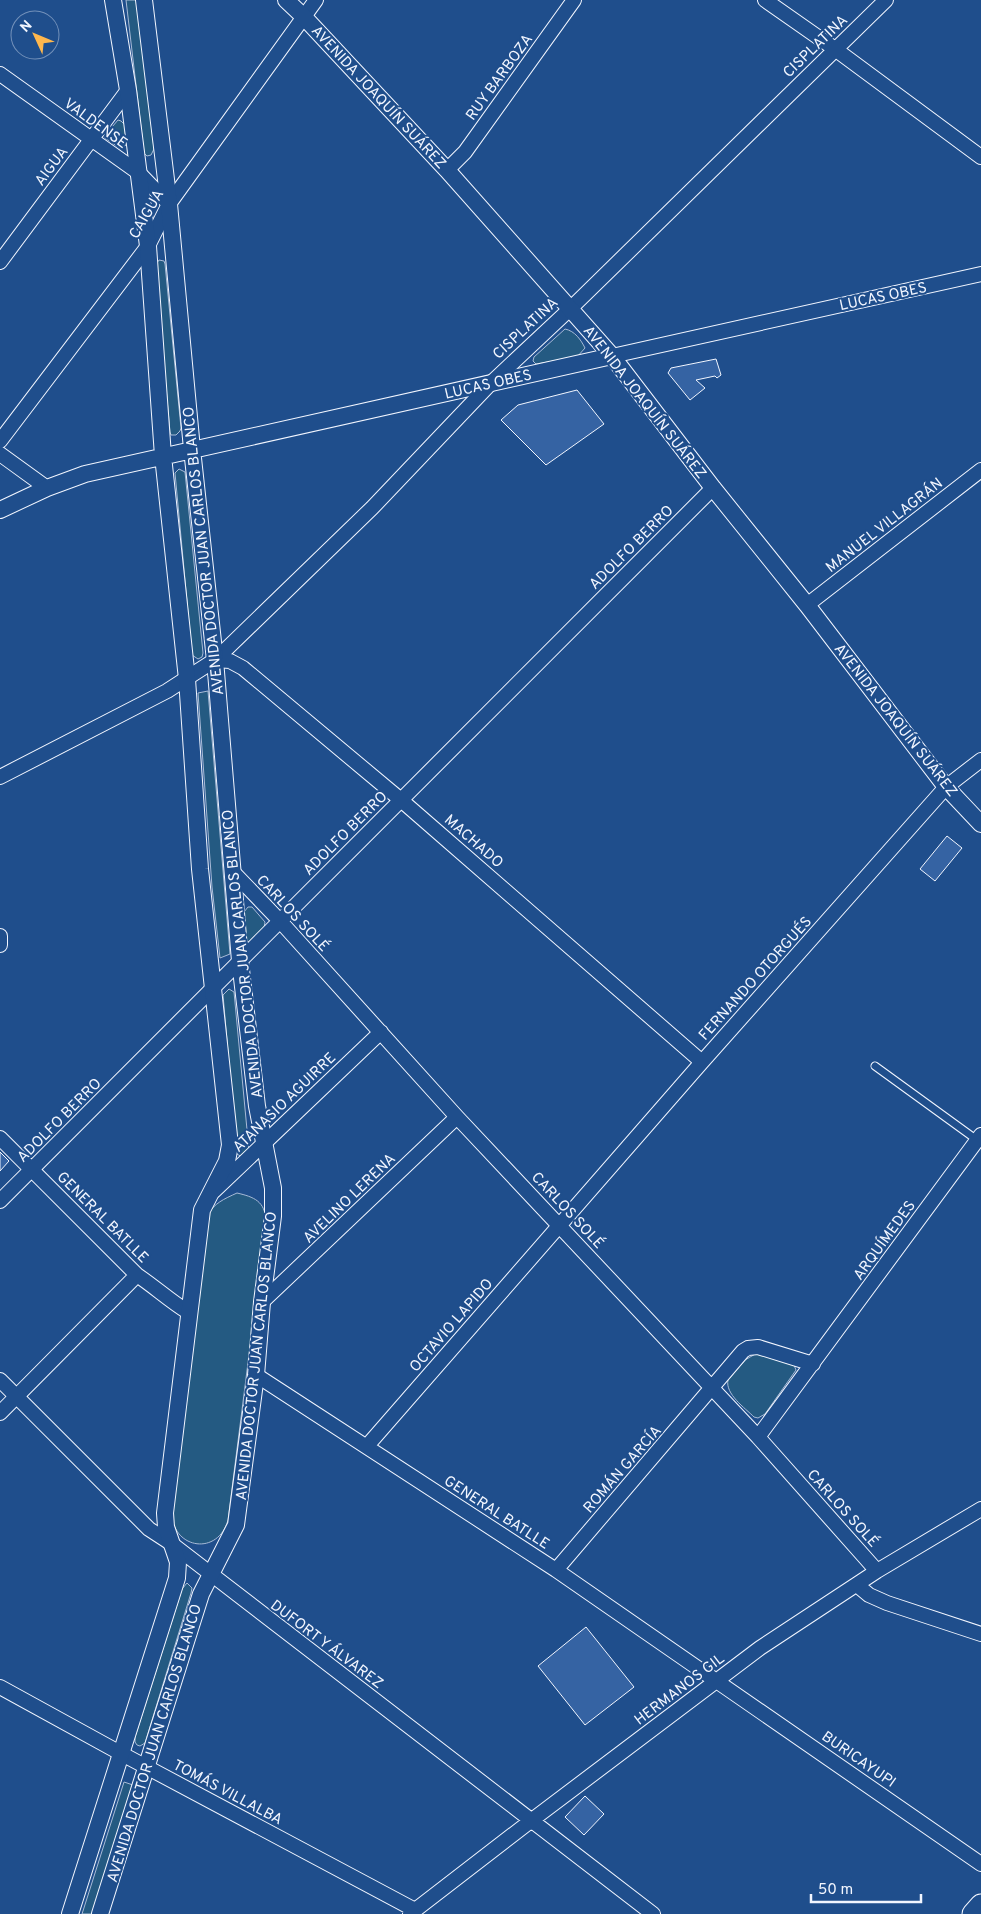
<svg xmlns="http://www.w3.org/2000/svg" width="981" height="1914" font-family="Overpass,sans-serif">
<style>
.green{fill:#245a82;stroke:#a8bbd7}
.building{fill:#3563a3;stroke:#f2f6ff}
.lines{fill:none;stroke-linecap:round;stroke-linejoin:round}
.service-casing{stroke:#f2f6ff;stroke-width:9}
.minor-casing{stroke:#f2f6ff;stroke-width:16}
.tertiary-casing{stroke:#f2f6ff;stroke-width:18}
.primary-casing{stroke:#f2f6ff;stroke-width:23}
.service{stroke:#1f4e8c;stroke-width:7}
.minor{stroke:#1f4e8c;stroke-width:14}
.tertiary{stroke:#1f4e8c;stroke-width:16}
.primary{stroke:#1f4e8c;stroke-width:21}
.labels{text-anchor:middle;stroke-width:4;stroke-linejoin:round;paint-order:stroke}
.street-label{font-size:15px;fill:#f2f6ff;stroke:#1f4e8c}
</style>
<rect width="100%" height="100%" fill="#1f4e8c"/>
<path class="green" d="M126,0H138L154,149L151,155L147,156L144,153Z
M118,120L121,121L125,125L126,145L121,149L105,138L106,134Z
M159,260L164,261L165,264L181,428L180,431L176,435H171L170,432L155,266Z
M565,329C575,331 581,340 585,348L577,357L536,364L533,361L534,357Z
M179,469L185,472L203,653L202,657L198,659L192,655L175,473Z
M208,691L230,954L220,958L212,887L198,693Z
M248,907H252L265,922L264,928L253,941L248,942L245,938L244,912Z
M229,989L234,992L249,1151L242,1157L237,1154L223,995Z
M237,1193C254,1197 265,1201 266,1221L228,1520C218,1556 174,1549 172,1515L207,1216C214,1203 224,1199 237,1193Z
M757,1353L794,1365L796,1370L765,1414L758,1418L754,1417C745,1408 725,1394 728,1380L745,1360Z
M187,1583L192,1588L191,1593L145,1743L140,1746L137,1745L135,1742V1737L182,1589Z
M124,1782L133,1785L92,1914H82Z"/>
<path class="building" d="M716,359L721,375L717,378L715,376L696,380L705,388L690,400L668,373L671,368Z
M577,390L604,424L546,465L501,420L518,405Z
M947,836L962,848L935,881L920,869Z
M0,1152L9,1161L0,1171Z
M586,1627L634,1687L585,1725L538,1666Z
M585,1796L604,1814L584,1835L565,1817Z"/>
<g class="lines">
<g class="service-casing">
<path id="service" d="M875,1066L977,1140"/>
</g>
<g class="minor-casing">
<path id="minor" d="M765,0L835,49L981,157
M0,74L139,173L169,204
M447,170L465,152L574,0
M0,262L128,90
M612,356L981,274
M0,441L148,246L169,204L316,0
M0,454L47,488
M807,605L981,470
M215,660L230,661L243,668L401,800L702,1062
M0,777L167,691L215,660L372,508L491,383L571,308L886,0
M233,872L280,921L457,1117L758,1437L877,1571
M0,936V945
M0,1138L137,1275C155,1287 170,1301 188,1312
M214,1191L381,1032
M0,1201L713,488
M262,1302L457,1117
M256,1375L556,1570L981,1864
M0,1380L149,1529L172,1544L653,1914
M0,1413L137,1275
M758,1437L981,1135
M367,1446L702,1062L946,787L981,760
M556,1570L743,1351L748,1348L758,1347L813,1364
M857,1585L869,1595L887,1603L981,1634
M0,1687L122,1754L415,1910
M410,1914L532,1820L760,1648L877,1571L981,1509"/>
</g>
<g class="tertiary-casing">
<path id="tertiary" d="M286,0L304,17L447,170L612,356L713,488L807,605L946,787L981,824
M0,510L47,488L85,474L612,356
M70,1914L177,1578L178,1562L166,1527L165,1513L202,1210L227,1161L230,1145L200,869L187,679L163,456L148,246L128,90L113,0
M100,1914L201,1594L236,1525L256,1375L262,1302L273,1216V1188L257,1106L240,961L215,660L192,449L169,204L144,0"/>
</g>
<g class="primary-casing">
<path id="primary" d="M973,1914L981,1905"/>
</g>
<use href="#service" class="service"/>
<use href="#minor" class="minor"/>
<use href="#tertiary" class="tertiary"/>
<use href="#primary" class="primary"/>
</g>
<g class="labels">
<g class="street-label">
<text transform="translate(815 46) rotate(-44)" y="5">CISPLATINA</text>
<text transform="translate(499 77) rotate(-54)" y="5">RUY BARBOZA</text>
<text transform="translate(379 97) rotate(47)" y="5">AVENIDA JOAQUÍN SUÁREZ</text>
<text transform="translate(96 123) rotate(36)" y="5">VALDENSE</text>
<text transform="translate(51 166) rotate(-53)" y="5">AIGUA</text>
<text transform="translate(146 214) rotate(-60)" y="5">CAIGUA</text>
<text transform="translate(883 296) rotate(-12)" y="5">LUCAS OBES</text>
<text transform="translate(525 328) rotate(-43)" y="5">CISPLATINA</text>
<text transform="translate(488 384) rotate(-13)" y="5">LUCAS OBES</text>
<text transform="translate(645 402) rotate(52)" y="5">AVENIDA JOAQUÍN SUÁREZ</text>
<text transform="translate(884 525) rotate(-38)" y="5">MANUEL VILLAGRÁN</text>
<text transform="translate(631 547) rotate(-45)" y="5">ADOLFO BERRO</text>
<text transform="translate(203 551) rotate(-96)" y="5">AVENIDA DOCTOR JUAN CARLOS BLANCO</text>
<text transform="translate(896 720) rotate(52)" y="5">AVENIDA JOAQUÍN SUÁREZ</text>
<text transform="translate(345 833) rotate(-45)" y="5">ADOLFO BERRO</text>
<text transform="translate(474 841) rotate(41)" y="5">MACHADO</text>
<text transform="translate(293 913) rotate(47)" y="5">CARLOS SOLÉ</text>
<text transform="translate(242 954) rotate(-96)" y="5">AVENIDA DOCTOR JUAN CARLOS BLANCO</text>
<text transform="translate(755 978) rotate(-48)" y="5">FERNANDO OTORGUÉS</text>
<text transform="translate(284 1102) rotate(-44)" y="5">ATANASIO AGUIRRE</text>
<text transform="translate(59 1120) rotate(-45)" y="5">ADOLFO BERRO</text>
<text transform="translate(349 1198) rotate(-44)" y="5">AVELINO LERENA</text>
<text transform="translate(568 1210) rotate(47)" y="5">CARLOS SOLÉ</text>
<text transform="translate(103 1217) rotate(45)" y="5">GENERAL BATLLE</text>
<text transform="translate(884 1240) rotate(-54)" y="5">ARQUÍMEDES</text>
<text transform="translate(451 1325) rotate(-49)" y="5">OCTAVIO LAPIDO</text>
<text transform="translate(256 1356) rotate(-84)" y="5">AVENIDA DOCTOR JUAN CARLOS BLANCO</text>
<text transform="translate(622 1469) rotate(-49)" y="5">ROMÁN GARCÍA</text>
<text transform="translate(843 1508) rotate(48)" y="5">CARLOS SOLÉ</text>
<text transform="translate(497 1512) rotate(33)" y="5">GENERAL BATLLE</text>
<text transform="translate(327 1644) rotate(37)" y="5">DUFORT Y ÁLVAREZ</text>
<text transform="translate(679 1689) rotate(-37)" y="5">HERMANOS GIL</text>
<text transform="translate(154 1743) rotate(-73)" y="5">AVENIDA DOCTOR JUAN CARLOS BLANCO</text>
<text transform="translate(859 1759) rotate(35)" y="5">BURICAYUPI</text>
<text transform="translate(228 1792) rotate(28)" y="5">TOMÁS VILLALBA</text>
</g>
</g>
<g transform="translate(35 35) rotate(314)"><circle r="24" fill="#1f4e8c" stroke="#7391ba"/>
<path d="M0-4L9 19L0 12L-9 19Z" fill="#ffb74d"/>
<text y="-8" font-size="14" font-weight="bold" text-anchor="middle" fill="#f2f6ff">N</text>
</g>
<path d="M811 1894v8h110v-8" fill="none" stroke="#f2f6ff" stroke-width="2.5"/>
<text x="818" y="1894" font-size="15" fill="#f2f6ff" stroke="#1f4e8c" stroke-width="4" paint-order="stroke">50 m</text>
</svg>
